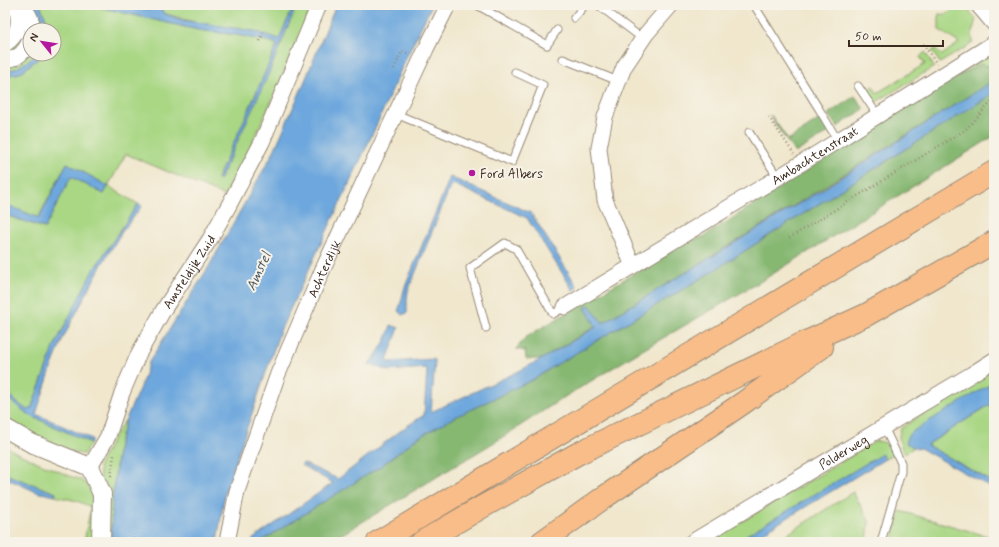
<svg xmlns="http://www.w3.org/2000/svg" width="999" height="547" font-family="Mynerve,sans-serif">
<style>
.green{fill:#a9d784;stroke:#728051}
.forest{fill:#86b872;stroke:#607148}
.water{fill:#6da7dd;stroke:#54687e}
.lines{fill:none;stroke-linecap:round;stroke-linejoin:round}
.service-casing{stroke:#968876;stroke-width:9}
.minor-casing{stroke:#968876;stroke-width:17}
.tertiary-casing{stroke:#968876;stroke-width:20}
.motorway-casing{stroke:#968876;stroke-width:24}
.path{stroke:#968876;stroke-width:2.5;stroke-dasharray:1 3;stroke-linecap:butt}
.service{stroke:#fff;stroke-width:7}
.minor{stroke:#fff;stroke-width:15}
.tertiary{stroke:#fff;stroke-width:18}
.motorway{stroke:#f8bd89;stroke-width:22}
.poi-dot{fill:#b5179e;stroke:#f7f3e8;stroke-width:1.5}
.labels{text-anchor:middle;stroke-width:4;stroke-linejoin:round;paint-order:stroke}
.street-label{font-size:13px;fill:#3b2a1e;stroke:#f7f3e8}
.poi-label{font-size:13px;fill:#3b2a1e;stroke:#f7f3e8;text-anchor:start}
.water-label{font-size:14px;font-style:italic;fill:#4c5661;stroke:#f7f3e8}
</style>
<rect width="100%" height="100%" fill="#f7f3e8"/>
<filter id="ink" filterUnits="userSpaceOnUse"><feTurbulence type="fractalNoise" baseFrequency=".025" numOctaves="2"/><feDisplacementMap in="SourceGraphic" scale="8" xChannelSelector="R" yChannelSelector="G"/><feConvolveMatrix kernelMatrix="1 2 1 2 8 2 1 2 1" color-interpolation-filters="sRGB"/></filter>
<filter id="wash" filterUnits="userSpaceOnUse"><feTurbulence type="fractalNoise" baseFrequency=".012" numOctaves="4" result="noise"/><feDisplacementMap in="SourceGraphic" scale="16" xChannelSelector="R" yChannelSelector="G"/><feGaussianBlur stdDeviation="0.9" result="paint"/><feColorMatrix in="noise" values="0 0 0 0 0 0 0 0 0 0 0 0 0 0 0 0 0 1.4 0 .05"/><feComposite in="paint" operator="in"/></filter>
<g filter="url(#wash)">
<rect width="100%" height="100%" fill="#f0e7cd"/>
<path class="green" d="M5,5H33L40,15L42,30H30V54H36C26,62 18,70 5,71Z
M40,5H90L198,30L237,35L272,42L277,45L250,107L297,5H312L274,96L227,197L126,154L108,186L138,204L92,272L55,345L31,409L27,410L15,401L5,390V215L44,228L71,177L104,194L108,186L67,163L38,218L5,204V76L20,73L39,58L42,54H54V30H47L48,24Z
M162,5H294L279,39L254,31L201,24L163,13L161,8Z
M952,5H964L976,19L972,33L973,43L940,63L932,51L936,49L942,55L959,43L939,30V14C946,15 948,14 953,9Z
M925,52L934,67L876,102L868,90L873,86L877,93L925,64L920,57Z
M988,56L994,62V68L981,64L938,87Z
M994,367V382L908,436L906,443L914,447L905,454C900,446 897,437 901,428Z
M5,394L29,415L91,443L84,454C61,453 26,430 5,419Z
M994,402V483L927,445Z
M126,419L119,443L112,500L111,542H106L99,465L114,436Z
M876,441C887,442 888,444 894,454L885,459L882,455L735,542H708Z
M5,446L19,454L72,477C102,483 95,519 94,542H84L91,507L77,501L55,496L56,493L5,474Z
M853,492L869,521L867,542H775Z
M900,511L994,538V542H892Z"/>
<path class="forest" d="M981,64L994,68V80C864,162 734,244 602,323L589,306L585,308L596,326L542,359H526L525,351L516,349L526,337L689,241L703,237L926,94Z
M994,93V136L763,280L639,352L563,398L498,440L329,542H260L381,466L417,438L451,419L536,378L551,368L705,276Z
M855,96L864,109L837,127L828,114Z
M771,115L788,140L820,119L829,132L795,153L770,116Z"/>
<path class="water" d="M33,5H40L48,24L47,30H42L40,15Z
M90,5H126L150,10L152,5H162L161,8L163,13L182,20L254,31L279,39L294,5H297L266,80L220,179H217L250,107L277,45L272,42L237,35L198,30Z
M336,5H432L407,56L373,133L280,331L225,493L217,542H111L112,500L119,443L126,419L143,380L149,362L208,268L273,153L304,83Z
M36,54H42L39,58L20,73L5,76V71C18,70 26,62 36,54Z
M994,80V93L705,276L551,368L536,378L451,419L417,438L381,466L260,542H252L253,539L333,483L301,465L303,463L338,479L404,428L424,415L427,370L426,368L389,371L369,364C379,352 387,340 391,325L399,328L387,360L389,362L434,359L435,361L431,412L515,373L542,359L596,327L585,307L589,305L603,323L823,189Z
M67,163L108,186L104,194L71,177L45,228L5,215V204L39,218Z
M450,177L531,213L577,286L575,290H573L527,218L453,184L451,185L408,291L407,300V313L402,315L398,311C403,299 403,288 409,277Z
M138,204L142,206L122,232L102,264L63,338L52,366L36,414L92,439L91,443L29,415L12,402L5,394V390L15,401L27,410L31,409L55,345L92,272Z
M994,382V402L927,445L994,483V489L920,448L917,449L906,443C905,435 913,432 919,427Z
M882,454L885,459L754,538L747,542H735Z
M5,474L56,493L55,496L37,492L5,478Z"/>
</g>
<g filter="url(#ink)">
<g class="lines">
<g class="service-casing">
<path id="service" d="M477,5L547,45L557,30
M598,5L643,39
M754,5L819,109L838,141
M574,18L585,5
M563,59L618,81
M858,86L878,116
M396,114L512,162L543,85L515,72
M749,132L778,178
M486,328L470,268L505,243L516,249L553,314L565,307
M881,542L901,472V463L884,427"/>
</g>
<g class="minor-casing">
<g id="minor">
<path d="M21,5C28,12 33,19 32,30"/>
<path d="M978,5L994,24"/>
<path d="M5,44C20,35 20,21 16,5"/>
<path d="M5,60C18,59 25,52 30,40"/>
<path d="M633,266L605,200L599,148L605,117L624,67L646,34L671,5"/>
<path id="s1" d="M565,307L805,161L994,43"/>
<path id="s2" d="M90,467L108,436L122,393L139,353L164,309L210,239L229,205L262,142L319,5"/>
<path id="s3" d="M227,542L237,491L278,374L323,269L426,49L448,5"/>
<path id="s4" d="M692,542L972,374L994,360"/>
</g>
</g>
<g class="tertiary-casing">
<path id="tertiary" d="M5,428L31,443L90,467L102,494L101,542"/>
</g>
<g class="motorway-casing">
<path id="motorway" d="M378,542L994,172
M422,542L482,507L579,453L800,345L866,315L994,242
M542,542L603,498L743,403L822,347"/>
</g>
<path class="path" d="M260,41L263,32
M923,44L937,64
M394,69L402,51L408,54
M769,117L794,154
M789,238L965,130L994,99
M111,476L114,455"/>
<use href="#service" class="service"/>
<use href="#minor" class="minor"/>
<use href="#tertiary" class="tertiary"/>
<use href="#motorway" class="motorway"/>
</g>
</g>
<circle class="poi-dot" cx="472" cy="173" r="4"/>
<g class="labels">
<g class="street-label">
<text dy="5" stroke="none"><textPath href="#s1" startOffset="292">Ambachtenstraat</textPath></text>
<text dy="5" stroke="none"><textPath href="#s3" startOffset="291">Achterdijk</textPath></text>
<text dy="5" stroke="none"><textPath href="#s2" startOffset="220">Amsteldijk Zuid</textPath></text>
<text dy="5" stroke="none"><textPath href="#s4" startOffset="176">Polderweg</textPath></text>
</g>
<g class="poi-label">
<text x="480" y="178">Ford Albers</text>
</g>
<g class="water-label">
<text transform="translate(258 271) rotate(-65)" y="5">Amstel</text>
</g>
</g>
<rect width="999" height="547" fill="none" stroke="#f7f3e8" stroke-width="20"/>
<g transform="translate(42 42) rotate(300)"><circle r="19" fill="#f7f3e8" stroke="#aca397"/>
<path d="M0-3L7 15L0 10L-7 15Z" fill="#b5179e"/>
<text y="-6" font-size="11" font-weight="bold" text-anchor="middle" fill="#3b2a1e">N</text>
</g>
<path d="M849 40v6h94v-6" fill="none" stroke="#3b2a1e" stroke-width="2"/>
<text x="855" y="40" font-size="12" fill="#3b2a1e" stroke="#f7f3e8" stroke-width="3" paint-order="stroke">50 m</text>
</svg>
